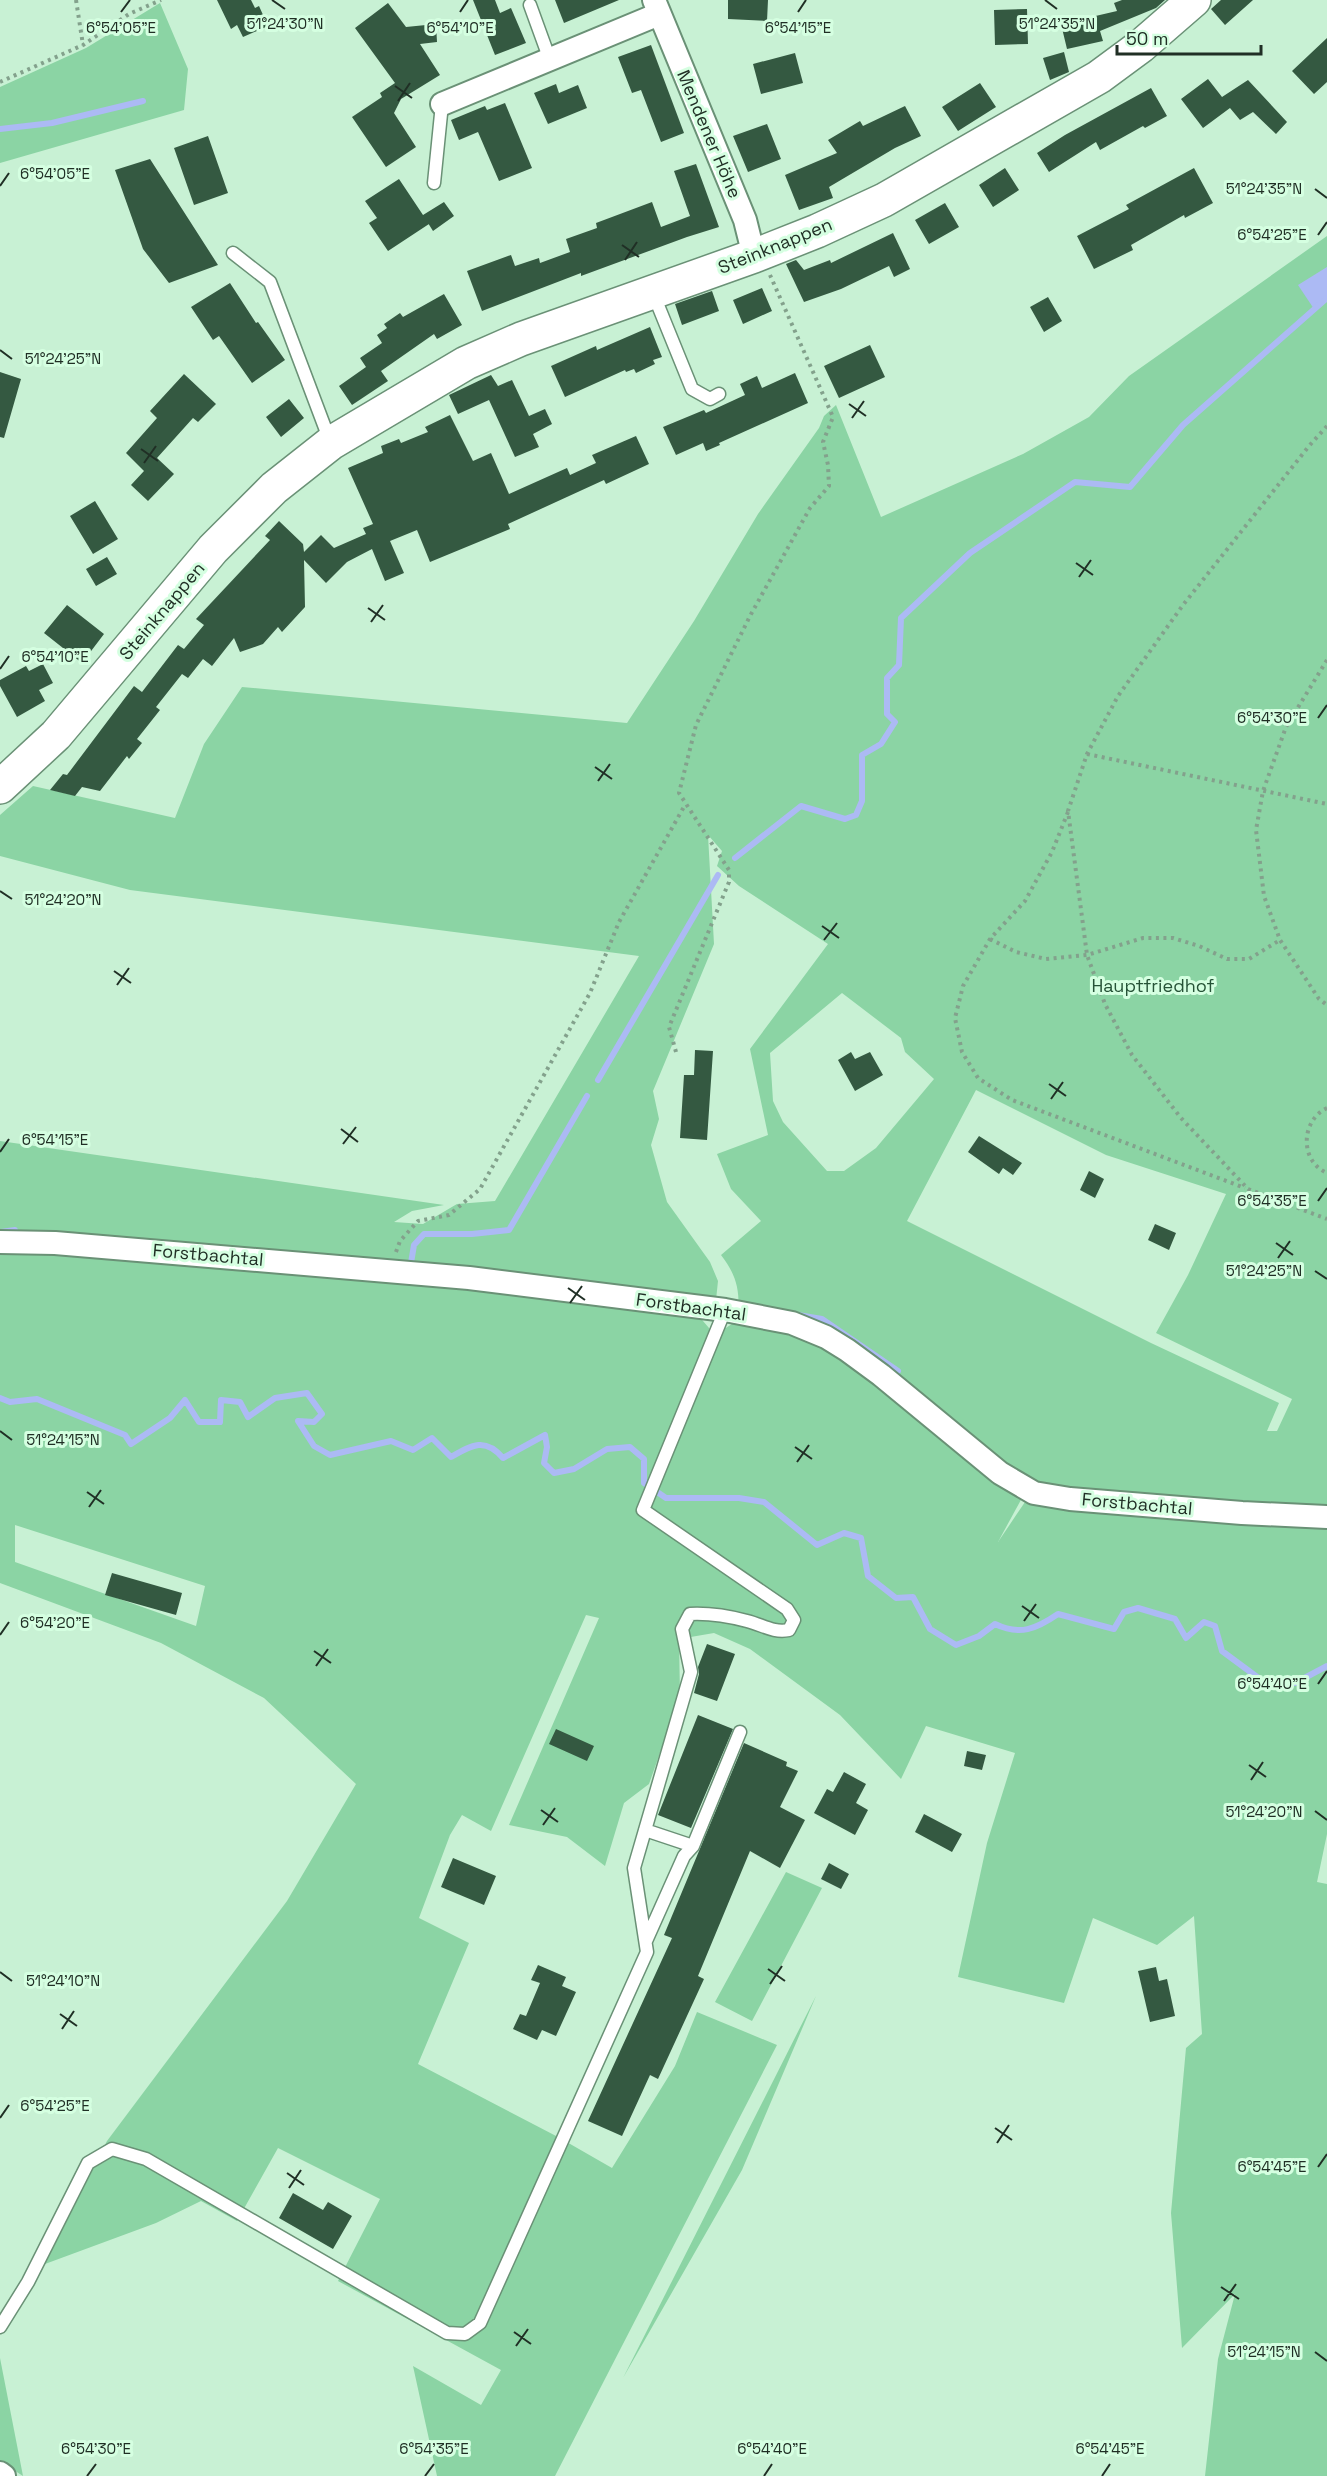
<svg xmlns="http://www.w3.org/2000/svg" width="1327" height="2476" font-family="'Space Grotesk',sans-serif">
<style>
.green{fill:#8bd4a4;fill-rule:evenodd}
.water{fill:#acbaf4}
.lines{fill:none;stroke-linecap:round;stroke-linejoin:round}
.stream{stroke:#acbaf4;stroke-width:6}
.building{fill:#345941}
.lane-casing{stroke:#6a9176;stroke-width:15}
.street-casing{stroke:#6a9176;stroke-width:26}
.secondary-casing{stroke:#6a9176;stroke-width:36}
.path{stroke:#83a18c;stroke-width:4;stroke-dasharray:3 4.5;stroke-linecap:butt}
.lane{stroke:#fff;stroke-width:12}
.street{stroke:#fff;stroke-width:22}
.secondary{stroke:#fff;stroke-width:33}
.ticks{fill:none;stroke:#202f25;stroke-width:2}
.labels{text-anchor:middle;stroke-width:6;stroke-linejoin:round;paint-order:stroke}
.street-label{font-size:18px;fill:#202f25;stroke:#d5ffe1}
.park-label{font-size:18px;fill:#265337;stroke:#d5ffe1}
.ticks-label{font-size:15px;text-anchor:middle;fill:#202f25;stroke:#d5ffe1;stroke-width:6;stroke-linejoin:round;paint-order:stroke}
</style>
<rect width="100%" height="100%" fill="#c8f1d4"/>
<path class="green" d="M160,3L188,69L184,110L0,163V87L86,48Z
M1327,236V1507L1240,1504L1029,1485L998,1542L1025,1502L1327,1521V1834L1317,1882L1327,1884V2476H1205L1218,2359L1235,2294L1182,2348L1171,2213L1186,2048L1202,2034L1194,1916L1157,1945L1093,1918L1064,2003L958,1977L987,1843L1015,1753L926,1726L901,1779L840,1715L750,1649L714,1633L679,1639L680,1696L649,1784L624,1803L605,1866L567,1837L509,1825L599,1618L586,1615L491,1831L462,1815L450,1835L419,1918L469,1943L418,2064L558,2137L612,2168L675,2066L697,2012L777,2045L555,2476H437L413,2366L481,2405L501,2370L338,2281L380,2199L278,2148L237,2221L201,2201L156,2223L45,2264L107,2141L287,1901L356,1784L264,1698L161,1643L0,1583V1141L444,1205L412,1211L394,1222L423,1224L457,1204L495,1201L639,956L130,890L0,856V815L33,786L175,818L204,744L242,687L627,723L694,621L758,514L819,428L824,416L836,405L881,517L1023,454L1089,417L1129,376ZM708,835L722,851L717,866L739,886L828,944L750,1049L768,1135L717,1154L731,1189L761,1221L721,1255C738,1277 740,1292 738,1320L715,1335L697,1314L716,1300L718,1281L710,1262L667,1202L651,1145L659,1119L653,1091L714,944ZM842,993L901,1038L905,1052L934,1079L876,1148L844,1171H827L783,1122L773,1101L770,1053ZM976,1090L1106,1155L1226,1194L1188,1275L1156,1333L1292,1399L1277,1431H1267L1279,1403L1151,1343L907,1221ZM15,1525L205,1586L196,1626L15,1562Z
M786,1872L822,1888L752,2021L715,2002Z
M816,1996L742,2170L623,2378Z
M0,2358L23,2476L0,2461Z"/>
<path class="water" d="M1327,267V298L1314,309L1298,285Z"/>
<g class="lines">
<path class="stream" d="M0,129L52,123L143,101
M735,858L801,806L845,819L856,815L862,801V755L881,744L895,722L887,714V678L899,665L901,618L970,553L1075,482L1130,487L1183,425L1327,298
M598,1080L718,875
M1,1232L15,1230
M407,1263H411L414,1245L424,1234H472L509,1230L587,1096
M798,1315L822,1319L898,1371
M0,1398L10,1402L37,1399L125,1435L131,1444L170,1418L185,1400L199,1422H220L221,1400L240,1402L248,1417L275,1398L307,1393L322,1414L314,1422L298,1421L314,1446L330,1455L391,1441L413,1450L432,1438L451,1457C472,1445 485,1437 503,1458L545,1435L547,1447L544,1463L554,1473L574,1469L607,1449L630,1447L644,1459V1483L666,1498H739L764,1502L817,1545L844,1533L861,1538L868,1576L896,1598L913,1597L930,1629L956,1645L979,1636L995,1624C1020,1636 1036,1629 1058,1614L1114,1629L1124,1612L1138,1608L1175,1619L1186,1638L1204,1622L1215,1626L1222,1651L1268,1685L1295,1683L1327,1666"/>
</g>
<path class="building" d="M217,0H251L255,8L259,6L268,26L243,37L237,25L231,29Z
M473,0H495L500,13L511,8L526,43L495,55Z
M555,0H619L564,23Z
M728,0H768L767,21L728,19Z
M1122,0H1165L1156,8L1100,31L1103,41L1067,49L1061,24L1117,11L1114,3Z
M1221,0H1253L1225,25L1211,9Z
M388,3L406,27L436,24L437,42L420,44L440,75L401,99L394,113L416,147L386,167L352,117L382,97L380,93L395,83L355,28Z
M1027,9L1028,44L995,45L994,10Z
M1327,38V82L1314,94L1292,71Z
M651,45L684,133L661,142L641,90L632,93L618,57Z
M1064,52L1069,72L1050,80L1043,58Z
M795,53L803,83L761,94L753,64Z
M1208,79L1222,97L1248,80L1287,122L1276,134L1253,112L1240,120L1230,108L1203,128L1181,99Z
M980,83L996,107L958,131L942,107Z
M556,84L559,93L578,85L587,108L548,124L534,93Z
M1151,88L1167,116L1145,128L1143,126L1100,150L1096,142L1049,172L1037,153L1065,135Z
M505,103L532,168L499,181L478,132L459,140L451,120L485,106L487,110Z
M905,106L921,136L895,148L829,187L833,198L799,210L785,175L837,153L828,140L860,121L863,126Z
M767,124L781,159L748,172L733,136Z
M208,136L228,193L194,205L174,148Z
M150,159L218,265L169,283L143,249L115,170Z
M696,164L719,227L687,237L581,276V273L482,311L467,271L511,255L515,266L539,258L540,263L570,252L566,239L597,228L596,223L652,202L661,227L690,216L674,171Z
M1005,168L1019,190L993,207L979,185Z
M1194,168L1213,203L1185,218L1184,215L1131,245L1133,250L1094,269L1077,236L1129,209L1126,205Z
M399,179L429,224L388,251L369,223L377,218L365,201Z
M444,202L454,216L433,231L423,215Z
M945,203L959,227L929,244L915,220Z
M893,233L910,269L894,277L889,266L841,289L804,302L786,264L796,260L804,270L830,260L831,263Z
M230,283L256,323L258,322L285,360L252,383L219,336L213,340L191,307Z
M762,288L772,311L743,324L733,300Z
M712,291L719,311L682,325L675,304Z
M444,294L462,325L437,339L434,334L381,371L388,381L352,405L339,386L366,367L360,358L382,343L377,335L387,328L384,324L400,313L403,317Z
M1048,297L1062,321L1044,332L1030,307Z
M650,327L662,357L653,360L655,364L636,373L634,369L626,372L625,370L565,397L551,366L596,346L597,350Z
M870,345L885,377L839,398L824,366Z
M0,372L21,379L4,438L0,437Z
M795,373L808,403L719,443L720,445L706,451L703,443L676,455L663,427L704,410L706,413L745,395L740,384L757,376L762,388Z
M184,374L216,404L198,422L193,418L157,458L174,474L148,501L131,485L144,471L126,453L157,418L150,411Z
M491,375L498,386L512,380L529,416L545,409L552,424L533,434L539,447L515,457L489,400L458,414L449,395Z
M289,399L304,418L281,437L266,417Z
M450,415L473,461L491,453L509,494L567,468L570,475L596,463L592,455L636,436L649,464L606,484L604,480L508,524L510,529L430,562L417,530L390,541L404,573L385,581L372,549L347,562L326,583L304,560L305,607L282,632L278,627L263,644L240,652L234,638L212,666L203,659L188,678L182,674L156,707L160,710L137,739L142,743L129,759L127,756L100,791L82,787L75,796L50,790L63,774L67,775L134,686L142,692L178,645L184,649L204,625L196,619L270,540L265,536L279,521L303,544L304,552L321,535L334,548L366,534L363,528L373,524L348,468L383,453L381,446L399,439L401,443L428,432L425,427Z
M95,501L118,539L93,554L70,516Z
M107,557L117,574L96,586L86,569Z
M67,605L104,634L82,663L44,633Z
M43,664L53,683L39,690L45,701L17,717L0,686V680L26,666L29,671Z
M695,1050L713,1051L707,1140L680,1138L684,1075H694Z
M851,1052L855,1059L870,1052L883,1075L855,1091L838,1060Z
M979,1136L1022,1163L1013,1175L1003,1168L999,1174L968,1152Z
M1089,1171L1104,1179L1095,1198L1080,1190Z
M1155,1224L1176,1233L1169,1250L1148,1240Z
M112,1573L182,1593L176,1615L105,1595Z
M707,1644L735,1654L717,1701L694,1693L699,1674L698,1667Z
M698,1715L733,1729L691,1828L658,1815Z
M556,1729L594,1746L587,1761L549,1744Z
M744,1743L787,1762L786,1766L798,1771L780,1807L805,1820L780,1868L750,1851L698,1976L704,1979L658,2079L650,2075L622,2136L588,2121L672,1938L664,1935Z
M967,1751L986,1755L982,1770L964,1766Z
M844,1772L866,1784L856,1803L868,1810L855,1835L814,1813L827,1789L833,1792Z
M924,1814L962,1834L952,1852L915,1832Z
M453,1858L496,1876L484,1905L441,1887Z
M829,1863L849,1874L841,1889L821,1879Z
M538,1965L566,1977L562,1986L576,1992L556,2036L542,2030L537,2040L513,2029L520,2014L526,2016L540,1983L531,1980Z
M1156,1967L1159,1981L1167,1979L1175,2016L1150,2022L1138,1971Z
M293,2193L323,2210L328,2202L352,2216L333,2249L279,2218Z"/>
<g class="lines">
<g class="lane-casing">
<path id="lane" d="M530,5L550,60
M434,183L442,104
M233,253L270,282L330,441
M653,293L692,389L710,399L719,394
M645,1830L693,1846
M646,1941L684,1856L693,1846L740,1732
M0,2327L28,2282L88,2163L112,2149L146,2159L447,2333L465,2334L480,2323L647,1952L634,1868L691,1672L682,1629L690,1614C709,1613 728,1616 747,1621C763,1625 773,1633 789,1630L794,1620L787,1609L643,1510L725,1310"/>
</g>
<g class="street-casing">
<path id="street" d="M654,0L745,220L754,256
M442,104L659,14
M0,1242L55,1243L469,1278L725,1310L792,1323L826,1337L847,1350L881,1375L1000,1473L1034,1493L1070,1499L1242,1513L1327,1517
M0,2473L4,2476"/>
</g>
<g class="secondary-casing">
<path id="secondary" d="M0,787L56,735L213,549L274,488L331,443L466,363L521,339L754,256L817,231L884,200L1099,77L1141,46L1194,0"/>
</g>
<path class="path" d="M76,0L83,45
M0,82L83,45L129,14L161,0
M1327,426L1309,446L1183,605L1118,696L1087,754L1068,811L1087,955L1105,1004L1132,1055L1181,1118L1248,1189L1327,1219
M1327,660L1286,727L1263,791L1256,830L1264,896L1280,940L1319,999L1327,1005
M1087,754L1327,804
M1068,812L1052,852L1025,901L990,939L963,986L955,1018L962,1052L978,1078L1012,1100L1245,1188
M990,939L1016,952L1046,959L1087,955L1143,938H1173L1199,946L1227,959H1249L1280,940
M676,1052L669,1027L729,882V870L679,793L696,725L750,616L810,508L829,486L828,465L823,442L833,417L770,275
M1327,1108C1301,1120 1299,1161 1327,1173
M396,1252L400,1241L418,1221L449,1215L480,1189L590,993L619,922L685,805"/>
<use href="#lane" class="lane"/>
<use href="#street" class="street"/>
<use href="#secondary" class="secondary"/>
</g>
<path class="ticks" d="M272,0L285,9M1045,0L1057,9M121,12L130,0M460,12L468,0M798,12L806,0M395,86L412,98M398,101L410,83M0,186L9,173M1315,189L1327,198M1318,235L1327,222M622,245L639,257M625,260L637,242M0,350L12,359M849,404L866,416M852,418L864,401M141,449L158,461M144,463L156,446M1076,563L1093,575M1079,577L1091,560M368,608L385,620M371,622L383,605M0,669L9,656M1318,718L1327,705M595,767L612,779M598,781L610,764M0,891L12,899M822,926L839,938M824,940L837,923M114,971L131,983M117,985L129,968M1049,1084L1066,1096M1051,1099L1063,1082M341,1129L358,1142M343,1144L356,1127M0,1152L9,1139M1318,1201L1327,1188M1276,1243L1293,1255M1278,1258L1290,1241M1315,1271L1327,1279M568,1288L585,1300M570,1303L582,1286M0,1431L12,1440M795,1447L812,1459M797,1462L809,1445M87,1492L104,1504M89,1507L101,1490M1022,1606L1039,1618M1024,1621L1036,1604M0,1635L9,1622M314,1651L331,1663M316,1666L328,1649M1318,1684L1327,1671M1249,1765L1266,1777M1251,1780L1263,1762M541,1810L558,1822M1315,1811L1327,1820M543,1825L555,1808M768,1969L785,1981M0,1972L12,1981M770,1984L782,1966M60,2014L77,2026M62,2029L74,2011M0,2118L9,2105M995,2128L1012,2140M997,2143L1009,2125M1318,2167L1327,2154M287,2173L304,2185M289,2188L301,2170M1221,2287L1239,2299M1224,2301L1236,2284M514,2332L531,2344M516,2346L528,2329M1315,2352L1327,2361M87,2476L96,2464M425,2476L434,2464M764,2476L772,2464M1102,2476L1110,2464"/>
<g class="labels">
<g class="street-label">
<text transform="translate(709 134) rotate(67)" y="6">Mendener Höhe</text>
<text transform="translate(775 246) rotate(-22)" y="6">Steinknappen</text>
<text transform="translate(162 611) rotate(-50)" y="6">Steinknappen</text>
<text transform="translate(208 1255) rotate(5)" y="6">Forstbachtal</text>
<text transform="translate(691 1307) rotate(8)" y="6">Forstbachtal</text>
<text transform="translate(1137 1504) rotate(5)" y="6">Forstbachtal</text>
</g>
<g class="park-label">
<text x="1153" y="992">Hauptfriedhof</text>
</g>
</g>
<g class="ticks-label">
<text x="285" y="29">51°24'30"N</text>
<text x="1057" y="29">51°24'35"N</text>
<text x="121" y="33">6°54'05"E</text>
<text x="460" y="33">6°54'10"E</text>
<text x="798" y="33">6°54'15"E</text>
<text x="55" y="179">6°54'05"E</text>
<text x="1264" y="194">51°24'35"N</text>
<text x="1272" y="240">6°54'25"E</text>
<text x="63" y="364">51°24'25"N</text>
<text x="55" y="662">6°54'10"E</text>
<text x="1272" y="723">6°54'30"E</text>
<text x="63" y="905">51°24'20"N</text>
<text x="55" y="1145">6°54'15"E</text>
<text x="1272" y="1206">6°54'35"E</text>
<text x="1264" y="1276">51°24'25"N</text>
<text x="63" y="1445">51°24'15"N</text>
<text x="55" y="1628">6°54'20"E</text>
<text x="1272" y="1689">6°54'40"E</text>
<text x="1264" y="1817">51°24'20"N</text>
<text x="63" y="1986">51°24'10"N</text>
<text x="55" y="2111">6°54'25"E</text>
<text x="1272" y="2172">6°54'45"E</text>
<text x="1264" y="2357">51°24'15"N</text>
<text x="96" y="2454">6°54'30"E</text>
<text x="434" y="2454">6°54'35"E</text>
<text x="772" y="2454">6°54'40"E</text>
<text x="1110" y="2454">6°54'45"E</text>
</g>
<path d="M1117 45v9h144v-9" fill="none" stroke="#202f25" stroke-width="3"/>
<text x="1126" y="45" font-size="18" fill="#202f25" stroke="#d5ffe1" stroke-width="4.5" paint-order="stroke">50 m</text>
</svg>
